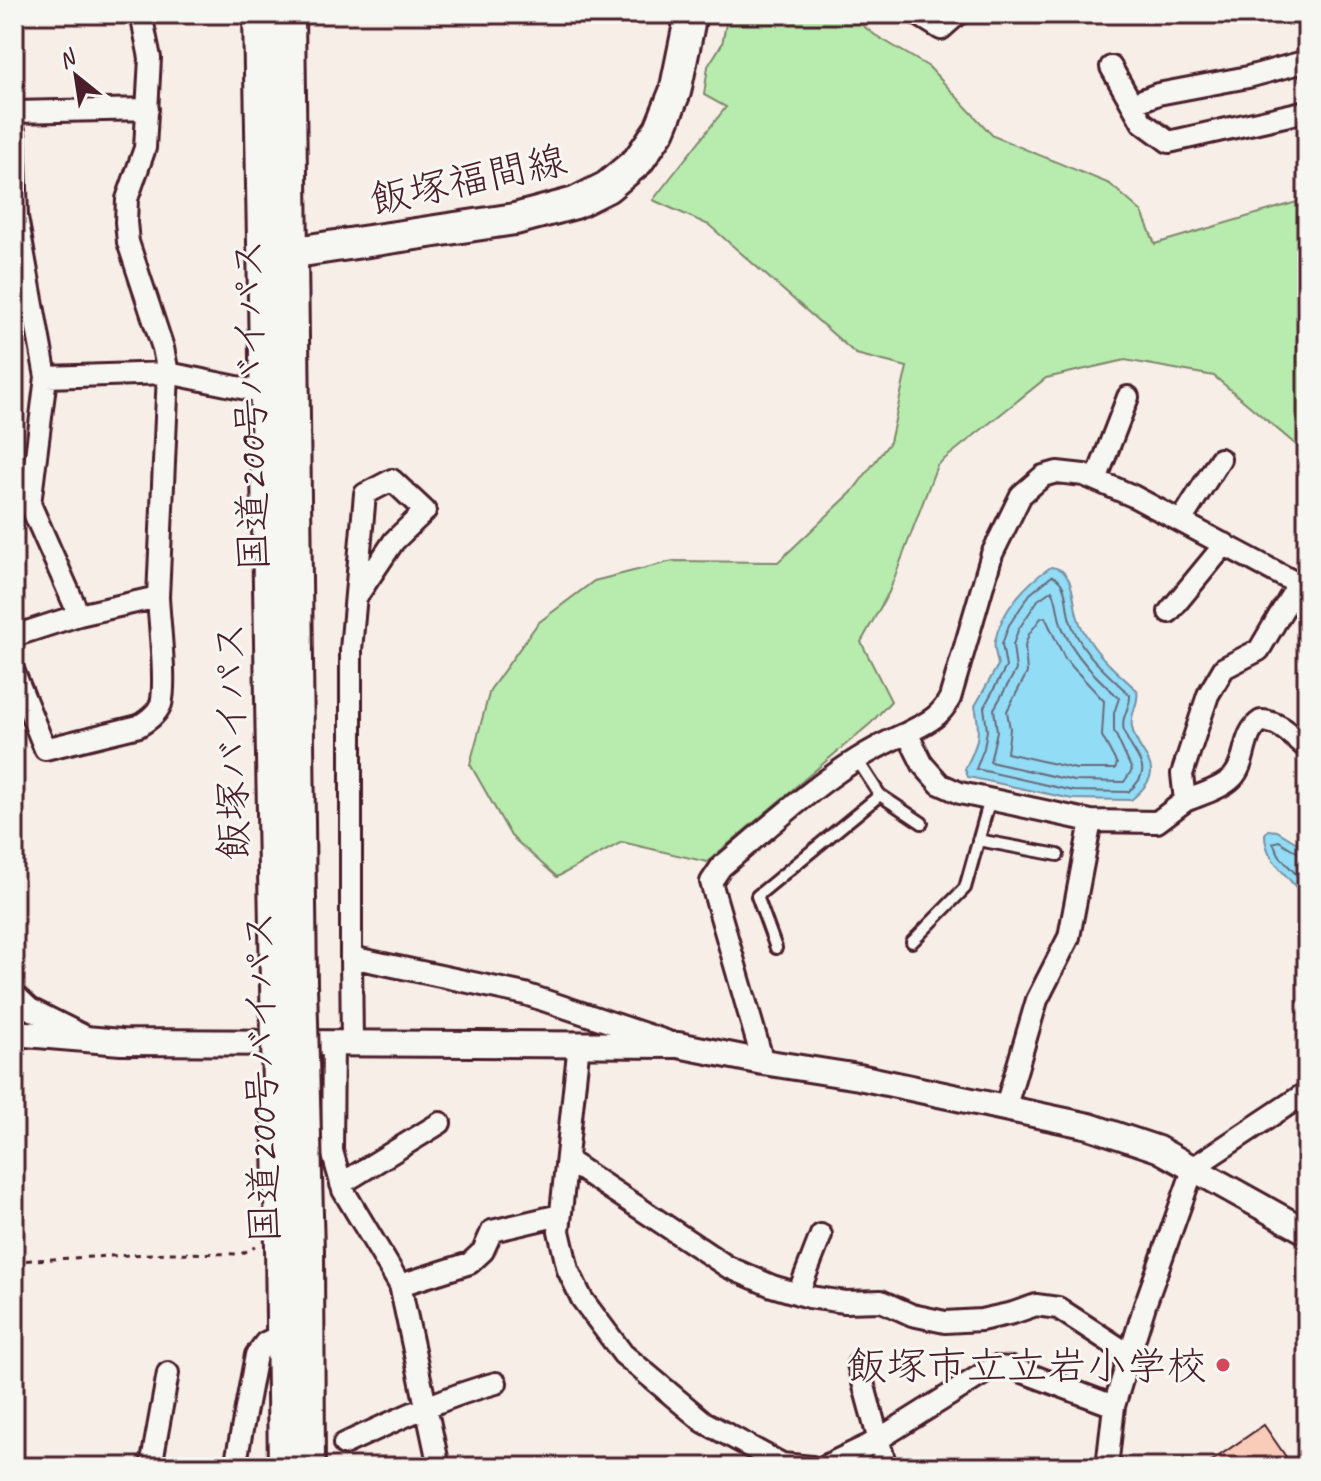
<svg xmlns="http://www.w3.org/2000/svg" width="1321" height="1481" font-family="Caveat,'Klee One',sans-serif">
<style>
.green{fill:#b7ecae;stroke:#80866c;stroke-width:2}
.water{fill:#93dcf5;stroke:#7690a4;stroke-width:2}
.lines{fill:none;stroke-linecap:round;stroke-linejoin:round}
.shore{stroke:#676b7c;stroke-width:2}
.building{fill:#f8ccb9;stroke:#4a1f2b;stroke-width:2}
.service-casing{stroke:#4a1f2b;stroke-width:16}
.minor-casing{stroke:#4a1f2b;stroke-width:26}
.tertiary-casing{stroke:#4a1f2b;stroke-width:30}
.primary-casing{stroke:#4a1f2b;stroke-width:36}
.trunk-casing{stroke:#4a1f2b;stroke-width:38}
.path{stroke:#4a1f2b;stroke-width:3;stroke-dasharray:6 6;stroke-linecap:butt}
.service{stroke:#f6f6f2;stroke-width:10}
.minor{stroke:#f6f6f2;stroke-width:20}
.tertiary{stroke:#f6f6f2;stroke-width:24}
.primary{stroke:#f6f6f2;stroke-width:30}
.trunk{stroke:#f6f6f2;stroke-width:32}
.trunk-bridge-casing{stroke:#4a1f2b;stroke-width:38;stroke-linecap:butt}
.trunk-bridge{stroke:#f6f6f2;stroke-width:32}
.poi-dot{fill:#d1495b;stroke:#f6f6f2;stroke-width:3}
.labels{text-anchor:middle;stroke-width:6;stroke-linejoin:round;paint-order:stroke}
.street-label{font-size:40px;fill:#4a1f2b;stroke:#f6f6f2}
.poi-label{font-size:40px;fill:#4a1f2b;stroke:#f6f6f2;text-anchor:end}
</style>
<rect width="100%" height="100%" fill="#f6eee7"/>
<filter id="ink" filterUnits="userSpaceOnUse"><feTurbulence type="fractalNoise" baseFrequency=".0125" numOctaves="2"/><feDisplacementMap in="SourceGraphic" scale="16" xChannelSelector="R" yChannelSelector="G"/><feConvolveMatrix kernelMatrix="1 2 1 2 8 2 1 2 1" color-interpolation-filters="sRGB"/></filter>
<g filter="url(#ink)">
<path class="green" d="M728,14H848L875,35L929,67L993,136L1110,184L1142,212L1155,244L1307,199V454L1214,376L1125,360L1046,378L937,465L889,592L861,642L891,701L871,723L707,862L622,842L557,877L511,836L470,764L490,690L538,623L594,581L673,561L778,562L851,493L890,442L907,367L856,354L709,225L653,200L726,107L704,95L708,66L722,44Z"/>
<path class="water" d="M1051,567C1075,569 1072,600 1078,618C1080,625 1085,634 1089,640C1102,660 1120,675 1137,690C1140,706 1129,712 1132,727C1137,759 1173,765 1131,800L1072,799L968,777L965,769C978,744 981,735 975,706L998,665C997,657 993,648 995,641C1001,611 1026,583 1051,567Z
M1268,830L1277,831L1307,849V903C1295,879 1264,863 1265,834Z"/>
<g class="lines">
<path class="shore" d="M1052,576C1069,582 1065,606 1070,620C1080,652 1107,673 1130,695C1131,707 1120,717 1124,731C1131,756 1159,767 1128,792L1073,791L976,769L984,748L987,730L984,707L1006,667L1002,644L1009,625L1030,594Z
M1052,590C1058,600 1057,615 1062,627C1074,656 1096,677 1119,698L1114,713V731L1132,770L1124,782L1074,781L990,762L997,731L994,709L1016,670L1013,645L1018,630L1038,600Z
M1045,617L1065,659L1104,701L1102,736L1117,764L1115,769H1076L1007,753L1010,729L1007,711L1027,673L1025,645L1029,634L1041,618Z
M1307,855L1300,854L1279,841L1273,843L1281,858L1307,886"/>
</g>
<path class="building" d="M1264,1425L1293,1467H1203Z"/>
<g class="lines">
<g class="service-casing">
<path id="service" d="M880,795L922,823
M978,840L1058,855
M912,942L965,888L990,799
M776,948L757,896L880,795L856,758"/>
</g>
<g class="minor-casing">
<path id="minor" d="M917,14L941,29L958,14
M1111,67L1142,122L1169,142L1307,111
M1132,104L1158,94L1248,77L1307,61
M14,112L148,109
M14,131L17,217L46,377L30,504L79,615
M46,377L168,373L276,395
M1096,480L1128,397
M1181,521L1220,459
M357,596L394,541L425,511L392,480L365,494L351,650V957L525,994L666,1041
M1169,612L1225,544
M14,636L79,615L158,597L168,373L163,348L128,242L126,222L127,199L145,148L150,58L141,14
M14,672L45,749L139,726C148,720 157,714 161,704C167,683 159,621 158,597
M907,733C926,723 940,718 950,698L992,554L1021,495L1043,476L1057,472L1084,475L1133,496L1298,584
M1185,801C1199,795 1221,789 1232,778C1248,762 1241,734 1261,721C1280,721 1293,737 1307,748
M351,957L352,1042
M14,994L30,1009L86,1037
M333,1042L332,1151L343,1190L400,1285L439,1467
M579,1043L559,1231L568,1270L582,1299L623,1354L704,1422L782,1464L812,1467
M763,1062L711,882L721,867C780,818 836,763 907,733L923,765L940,784L960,793L1091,821
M1006,1106L1037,1000L1069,937L1091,821L1157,822L1185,801L1182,774L1208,695L1224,668L1259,650L1298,584L1307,594
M567,1160L728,1267L772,1286L809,1297L845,1302L881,1301L912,1315L945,1322L981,1320L1013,1313L1036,1305L1058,1308L1130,1355
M341,1184L440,1123
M400,1285L470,1263L483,1251L492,1231L560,1215
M798,1294L821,1235
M858,1364L886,1467
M344,1444C394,1421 443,1397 496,1383
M151,1467L168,1373
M235,1467L256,1355L265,1343L283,1334
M823,1467L871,1444L994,1367L1012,1368L1114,1406
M1107,1467L1114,1406L1145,1305L1194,1167L1307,1092"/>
</g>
<g class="tertiary-casing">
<path id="tertiary" d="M14,1033L121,1042L678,1045L763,1062L859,1077L1089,1126L1158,1149L1307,1232"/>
</g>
<g class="primary-casing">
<path id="primary" d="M289,253L515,219L575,203L607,187L638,161L660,129L675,92L691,14"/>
</g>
<g class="trunk-casing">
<path id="trunk" d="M260,14L277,985
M288,14L300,984
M282,1247L285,1467
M307,1252L308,1467"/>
</g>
<path class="path" d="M14,1261L169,1253L241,1254L255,1247"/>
<use href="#service" class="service"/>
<use href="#minor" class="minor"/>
<use href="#tertiary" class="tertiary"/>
<use href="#primary" class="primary"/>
<use href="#trunk" class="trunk"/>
<g class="trunk-bridge-casing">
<path id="trunk-bridge" d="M300,984L307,1252
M277,985L282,1247"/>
</g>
<use href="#trunk-bridge" class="trunk-bridge"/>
</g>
</g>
<circle class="poi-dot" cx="1223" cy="1365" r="8"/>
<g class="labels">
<g class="street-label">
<text transform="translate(468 179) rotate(-12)" y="14">飯塚福間線</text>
<text transform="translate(250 405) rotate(-91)" y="14">国道200号バイパス</text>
<text transform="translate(231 741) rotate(-91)" y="14">飯塚バイパス</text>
<text transform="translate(261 1077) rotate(-91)" y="14">国道200号バイパス</text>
</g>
<g class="poi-label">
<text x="1207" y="1379">飯塚市立立岩小学校</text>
</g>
</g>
<rect width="1321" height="1481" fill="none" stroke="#f6f6f2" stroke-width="48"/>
<rect x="24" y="24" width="1273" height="1433" fill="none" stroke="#4a1f2b" stroke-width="3" filter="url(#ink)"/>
<g transform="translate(76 76) rotate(330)" stroke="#f6f6f2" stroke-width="6" paint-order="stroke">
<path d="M0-6L14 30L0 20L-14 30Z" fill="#4a1f2b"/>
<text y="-12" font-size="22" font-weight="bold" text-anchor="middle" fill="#4a1f2b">N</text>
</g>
</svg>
